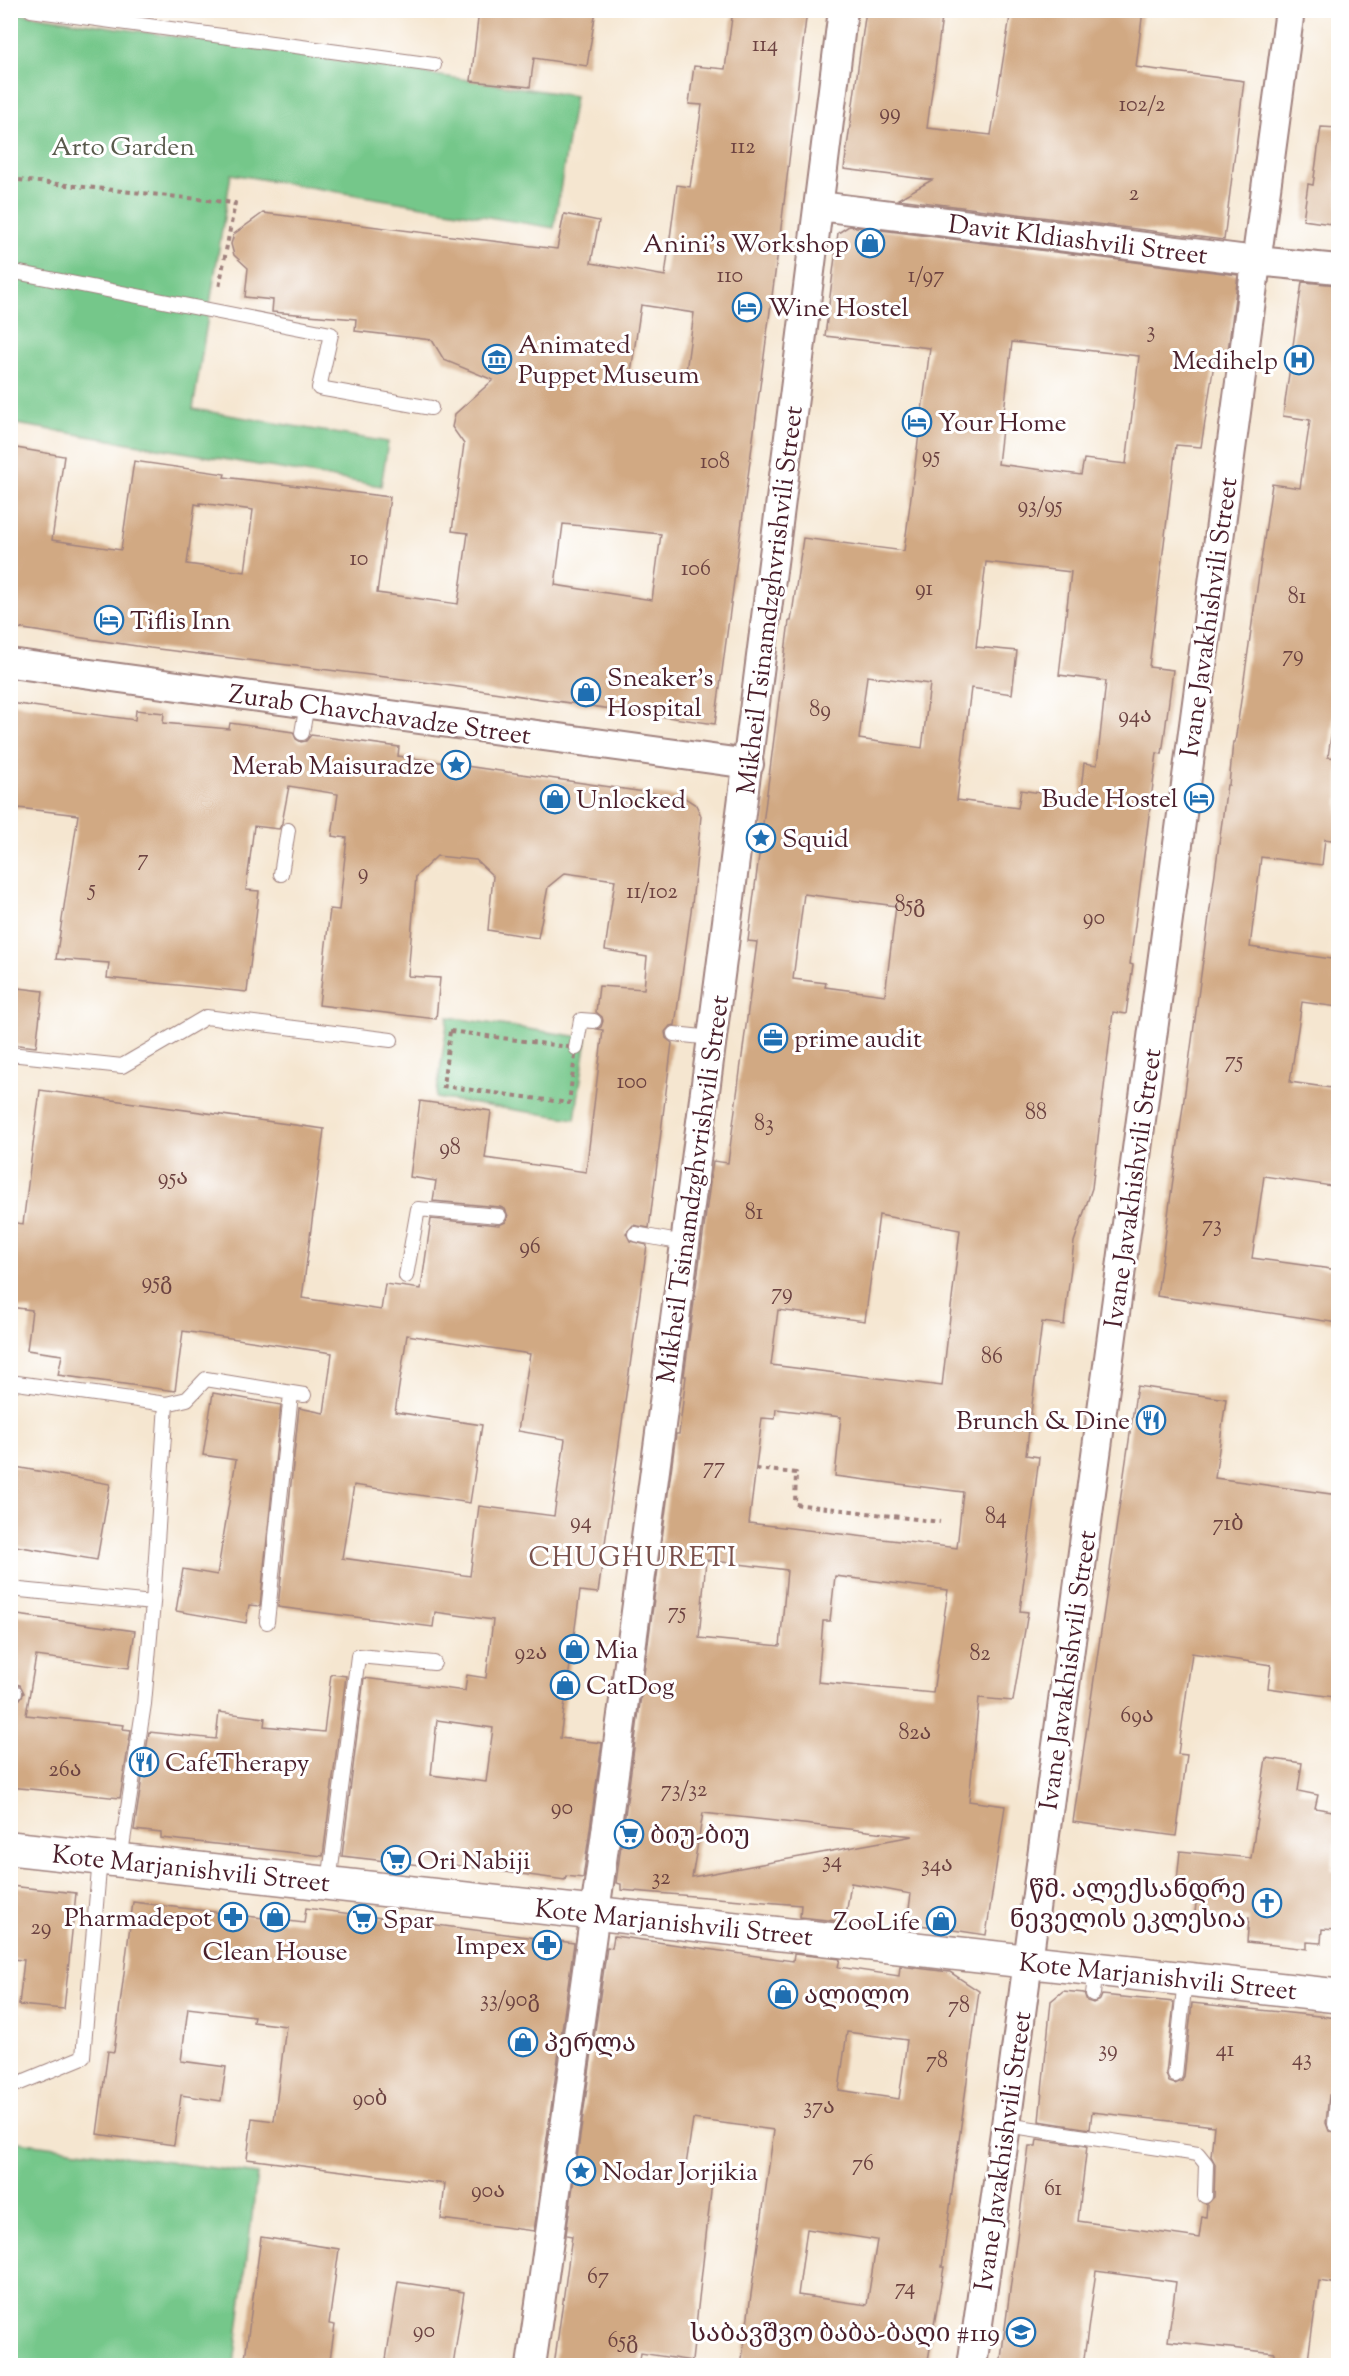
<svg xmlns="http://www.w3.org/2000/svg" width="1349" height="2376" font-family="'Sorts Mill Goudy','Noto Serif Georgian',serif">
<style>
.green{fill:#74c78a;stroke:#5f735a;stroke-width:1.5}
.building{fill:#d1a983;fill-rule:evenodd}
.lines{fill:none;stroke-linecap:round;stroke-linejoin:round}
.lane-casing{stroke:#a0827e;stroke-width:16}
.street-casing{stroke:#a0827e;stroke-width:32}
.secondary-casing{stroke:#a0827e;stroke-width:36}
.path{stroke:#a0827e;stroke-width:4;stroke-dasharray:4.5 4.5;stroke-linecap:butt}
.lane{stroke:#fff;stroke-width:14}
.street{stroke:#fff;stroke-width:28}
.secondary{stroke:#fff;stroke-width:33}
.labels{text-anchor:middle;stroke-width:6;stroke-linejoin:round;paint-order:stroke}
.number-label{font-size:22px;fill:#6c4241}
.park-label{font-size:26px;fill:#595a4c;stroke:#fff}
.street-label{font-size:26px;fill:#4a1f2b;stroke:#fff}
.poi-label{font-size:26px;fill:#4a1f2b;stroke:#fff;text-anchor:start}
.neighbourhood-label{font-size:27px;letter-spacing:1.5px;fill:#794f4a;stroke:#fff}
</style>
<rect width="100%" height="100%" fill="#fff"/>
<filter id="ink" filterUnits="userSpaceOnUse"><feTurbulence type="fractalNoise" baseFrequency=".0167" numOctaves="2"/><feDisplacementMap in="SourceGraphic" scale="12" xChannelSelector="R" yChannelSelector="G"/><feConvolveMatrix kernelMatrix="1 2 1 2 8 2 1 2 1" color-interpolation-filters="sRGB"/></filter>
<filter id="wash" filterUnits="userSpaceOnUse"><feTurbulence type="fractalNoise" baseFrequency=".008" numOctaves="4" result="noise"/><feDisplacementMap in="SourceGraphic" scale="24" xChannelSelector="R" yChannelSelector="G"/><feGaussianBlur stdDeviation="1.35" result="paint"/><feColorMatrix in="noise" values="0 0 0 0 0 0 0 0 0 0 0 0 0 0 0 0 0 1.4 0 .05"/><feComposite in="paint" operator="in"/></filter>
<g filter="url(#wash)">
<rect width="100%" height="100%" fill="#f5e6d0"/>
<path class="green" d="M10,12L575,96L554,228L231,174L193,409L388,442L381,486L11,423Z
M448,1017L587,1038L575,1119L436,1098Z
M11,2141L257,2174L234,2365H11Z"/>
<g id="blocks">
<path class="building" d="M479,10H596L587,66L534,58L530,87L471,81Z
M733,10H807L780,236L715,724L410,680L150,648L10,627V447L64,456L52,540L121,550L134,461L225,474L224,477L390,497L377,593L458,604L468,533L452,531L464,444L452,427L455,414L493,380L444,360L432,340L355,331L356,319L272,312L273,300L245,297L248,268L234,255L231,244L234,234L263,213L557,249L564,214L599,221L591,263L665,276L677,185L690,187L702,105L689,104L694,66L725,69ZM641,305L694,313L685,379L631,372ZM200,503L253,510L245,572L187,564L195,504L200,505ZM563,524L661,534L652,600L555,585Z
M866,10H943L927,128L991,135L1011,10H1143L1136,67L1244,81L1224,240L898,199L932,180L844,169Z
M1321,127L1338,128V225L1303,220L1308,184L1313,185Z
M849,226L1238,275L1227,358L1215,357L1201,447L1176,445L1149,667L1173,670L1162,754L1157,753L1130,964L1133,965L1126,1014L1113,1012L1092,1188L1074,1242L1064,1325L1042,1322L1026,1455L1039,1457L1020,1611L1028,1612L1013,1701L979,1698L969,1801L1005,1806L986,1935L907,1923L911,1894L851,1883L845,1922L800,1917L801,1905L621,1890V1884L616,1883L676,1434H679L686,1376H684L713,1161L728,1163L757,942L748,941L789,621H791L803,538L904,551L930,348L825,336L838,233ZM1012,342L1139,356L1126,464L1084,459L1081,475L998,464ZM986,562L1071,572L1059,675L1106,681L1097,765L1084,763L1080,799L1021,790L1018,808L957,800L971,688L1012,694L1017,651L976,647ZM867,676L930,684L922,748L859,739ZM804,894L896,906L885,995L825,987L826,983L793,979ZM879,1215L960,1230L942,1386L771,1365L778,1310L865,1321ZM776,1409L841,1417L835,1476L963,1492L957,1548L749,1523L762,1418L775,1419ZM706,1560L787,1570L780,1646L699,1638ZM835,1576L948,1590L933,1693L818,1682L823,1621H830ZM703,1813L913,1836L692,1877Z
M1302,282L1338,285V686L1328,757L1338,758V841L1325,839L1322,865L1261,857L1250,947L1338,960V1007L1302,1002L1290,1082L1338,1089V1187L1264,1176L1252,1258L1338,1270V1323L1157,1296L1227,785H1229L1233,742H1235L1272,484L1300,488L1310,420L1283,416Z
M10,703L135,720L136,710L164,713L163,723L229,729L230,723L293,732L296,739L301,742L306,741L311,735L399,747L398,756L685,798L696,805L701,816L692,904L675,1025L670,1026L665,1032L666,1038L672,1043L649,1228L633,1225L626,1233L630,1241L647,1245L598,1593L580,1591L560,1738L602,1743L583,1878L566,1876L565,1880L447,1864V1868L342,1856L364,1678L465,1691L467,1675L486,1678L493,1620L435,1612L433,1627L278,1607L299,1408L324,1413L332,1353L183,1331L175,1391L58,1375L62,1355L27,1350L32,1310L10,1307V1222L23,1224L40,1090L324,1129L302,1298L381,1310L385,1284L421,1289L431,1219L499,1225L506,1222L508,1216L505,1209L500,1207L433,1201L436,1181L410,1177L420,1101L491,1111L485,1158L586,1172L603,1030L597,1029L601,1027L603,1021L602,1017L596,1012L599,986L644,989L647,957L605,950L615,880L565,873L548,887L538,938L488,930L493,876L476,860L437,856L416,876L408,976L440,978L436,1019L319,1005L330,909L339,910L347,838L332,836L338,794L289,786L282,823L279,829L254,826L246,890L259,891L247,992L107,978L109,963L56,959L78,815L10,807ZM407,1335L530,1354L518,1431L565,1439L554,1516L479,1506L470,1576L342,1558L354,1485L470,1503L482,1425L395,1412ZM437,1720L493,1728L486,1782L431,1775Z
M10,987L43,991L36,1047L10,1044Z
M1137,1386L1226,1399L1215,1478L1338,1495V1664L1334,1697L1268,1688L1271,1665L1192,1653L1178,1754L1187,1755L1176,1836L1073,1822Z
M213,1393L281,1405L260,1606L249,1605L246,1623L176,1611L183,1569L217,1575L236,1460L203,1455Z
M10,1466L110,1484L97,1560L10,1545Z
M10,1614L135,1631L129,1668L36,1656L26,1715L124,1725L123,1729L131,1730L120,1798L10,1787V1701L20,1699L24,1693L20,1685L10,1683Z
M331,1674L346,1676L323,1856L161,1838V1833L134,1830L149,1732L216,1739L219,1712L265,1718L264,1726L324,1732Z
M1266,1758L1302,1763L1298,1791L1318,1795L1315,1808L1338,1812V1827L1331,1870L1338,1871V1930L1322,1929L1321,1943L1307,1942V1949L1247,1942L1249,1918L1195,1913L1197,1894L1176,1892L1180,1851L1251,1858Z
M10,1886L76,1893L64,2009L19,2005L24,1960L10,1959Z
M133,1902L304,1923L306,1908L574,1943L534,2231L441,2219L445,2184L247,2159L252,2118L274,2121L286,2026L253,2022L254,2016L188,2008L181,2061L226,2067L221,2101L181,2095L174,2145L97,2134L108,2051L114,2052Z
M614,1936L793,1961L794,1954L840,1959L838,1967L899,1976L900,1966L950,1972L979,1991L942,2267H944L927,2366H741L774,2130L693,2119L684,2178L712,2182L692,2361L641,2353L639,2366H554L572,2236L566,2235L607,1947L612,1948ZM847,2032L907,2040L899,2099L839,2090ZM807,2229L877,2240L867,2305L798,2295Z
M1063,1991L1084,1993L1087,2001L1093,2003L1100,2000L1102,1995L1174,2002L1166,2074L1169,2082L1175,2084L1182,2081L1184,2076L1192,2003L1338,2018V2091L1329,2095L1326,2123L1329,2131L1338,2132V2284L1319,2281L1307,2366H1274L1275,2353L1168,2341L1176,2282L1096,2271L1083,2366H1000L1029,2146H1036L1037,2139L1087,2146L1078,2221L1199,2238L1202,2216L1206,2217L1207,2204L1214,2197L1215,2164L1211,2156L1214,2126L1092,2112L1090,2129L1039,2121L1051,2001Z
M261,2237L339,2249L329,2324L335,2325L329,2366H244Z
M398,2282L464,2292L453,2366H385Z"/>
</g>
</g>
<g filter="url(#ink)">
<use href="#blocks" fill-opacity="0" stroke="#a0827e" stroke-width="1.5"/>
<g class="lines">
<g class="lane-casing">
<path id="lane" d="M31,10L434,65
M10,271L331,334L319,388L431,408
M302,733L307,704
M281,874L288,830
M674,1034L712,1038
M576,1048L581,1020L594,1021
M10,1054L122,1066L206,1017L391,1040
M635,1234L684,1243
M406,1276L418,1209L499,1216
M10,1382L166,1404L187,1399L206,1379L304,1395
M10,1589L153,1603
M267,1622L291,1394
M10,1692H15
M120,1860L144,1704L153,1603L166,1404
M329,1883L358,1656L434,1663
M1093,1994L1096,1969
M1175,2075L1185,1979
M10,2087L83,2057L100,1858
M1335,2124L1337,2100
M1006,2125L1198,2154L1206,2164L1205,2196"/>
</g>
<g class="street-casing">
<path id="street" d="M819,206L1256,261L1338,269
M10,663L749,764
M531,2366C644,1582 744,796 843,10
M972,2366L1006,2125L1290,10"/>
</g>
<g class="secondary-casing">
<path id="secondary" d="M10,1848L1338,1996"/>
</g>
<path class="path" d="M10,179L235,203L219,288
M450,1031L576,1048L569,1103L443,1086Z
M756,1469L796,1473L795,1504L940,1522"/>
<use href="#lane" class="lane"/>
<use href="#street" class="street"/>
<use href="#secondary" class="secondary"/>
</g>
</g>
<defs>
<g id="shop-ring" transform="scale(1.5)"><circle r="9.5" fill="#fff" stroke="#1f6fb2" stroke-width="1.5"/><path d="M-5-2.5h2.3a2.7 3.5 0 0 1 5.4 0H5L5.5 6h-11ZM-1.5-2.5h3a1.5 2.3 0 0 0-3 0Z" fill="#1f6fb2"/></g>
<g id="hotel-ring" transform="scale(1.5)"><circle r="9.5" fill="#fff" stroke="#1f6fb2" stroke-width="1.5"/><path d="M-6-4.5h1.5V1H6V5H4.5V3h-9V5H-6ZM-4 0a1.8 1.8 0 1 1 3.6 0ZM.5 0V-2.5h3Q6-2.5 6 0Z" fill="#1f6fb2"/></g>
<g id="museum-ring" transform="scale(1.5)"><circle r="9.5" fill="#fff" stroke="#1f6fb2" stroke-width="1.5"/><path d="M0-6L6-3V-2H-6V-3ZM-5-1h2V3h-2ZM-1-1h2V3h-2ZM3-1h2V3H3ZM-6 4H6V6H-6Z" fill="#1f6fb2"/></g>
<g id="hospital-ring" transform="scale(1.5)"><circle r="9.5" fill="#fff" stroke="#1f6fb2" stroke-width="1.5"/><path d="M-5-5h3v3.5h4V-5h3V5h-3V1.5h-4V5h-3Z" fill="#1f6fb2"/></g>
<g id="sight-ring" transform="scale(1.5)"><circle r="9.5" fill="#fff" stroke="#1f6fb2" stroke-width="1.5"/><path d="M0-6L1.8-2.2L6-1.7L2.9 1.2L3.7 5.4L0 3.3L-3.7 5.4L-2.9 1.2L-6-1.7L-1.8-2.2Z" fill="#1f6fb2"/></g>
<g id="office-ring" transform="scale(1.5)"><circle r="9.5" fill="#fff" stroke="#1f6fb2" stroke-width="1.5"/><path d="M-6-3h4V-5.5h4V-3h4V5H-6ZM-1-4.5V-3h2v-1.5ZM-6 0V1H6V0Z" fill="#1f6fb2"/></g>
<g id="restaurant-ring" transform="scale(1.5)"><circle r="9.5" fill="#fff" stroke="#1f6fb2" stroke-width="1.5"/><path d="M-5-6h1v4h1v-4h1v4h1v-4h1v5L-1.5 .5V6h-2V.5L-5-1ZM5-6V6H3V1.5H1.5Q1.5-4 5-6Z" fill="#1f6fb2"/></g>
<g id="supermarket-ring" transform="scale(1.5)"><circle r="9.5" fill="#fff" stroke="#1f6fb2" stroke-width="1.5"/><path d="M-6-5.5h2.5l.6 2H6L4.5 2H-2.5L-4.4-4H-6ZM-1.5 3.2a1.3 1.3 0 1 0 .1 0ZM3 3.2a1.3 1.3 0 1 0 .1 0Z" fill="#1f6fb2"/></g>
<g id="church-ring" transform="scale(1.5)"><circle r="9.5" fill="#fff" stroke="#1f6fb2" stroke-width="1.5"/><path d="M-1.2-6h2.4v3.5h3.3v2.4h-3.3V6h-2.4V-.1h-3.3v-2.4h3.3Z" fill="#1f6fb2"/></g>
<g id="pharmacy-ring" transform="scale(1.5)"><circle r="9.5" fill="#fff" stroke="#1f6fb2" stroke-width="1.5"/><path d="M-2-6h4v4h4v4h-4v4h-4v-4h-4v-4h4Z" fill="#1f6fb2"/></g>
<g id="school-ring" transform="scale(1.5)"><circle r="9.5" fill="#fff" stroke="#1f6fb2" stroke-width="1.5"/><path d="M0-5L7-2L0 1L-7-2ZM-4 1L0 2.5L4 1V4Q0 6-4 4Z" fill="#1f6fb2"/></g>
</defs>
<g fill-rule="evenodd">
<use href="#shop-ring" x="870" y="243"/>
<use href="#hotel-ring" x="747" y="307"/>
<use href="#museum-ring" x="497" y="359"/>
<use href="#hospital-ring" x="1299" y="360"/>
<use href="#hotel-ring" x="917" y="422"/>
<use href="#hotel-ring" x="109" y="620"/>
<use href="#shop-ring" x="586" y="692"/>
<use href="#sight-ring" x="456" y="765"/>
<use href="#hotel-ring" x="1199" y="798"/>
<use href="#shop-ring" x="555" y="799"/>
<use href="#sight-ring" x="761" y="838"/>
<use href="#office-ring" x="773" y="1038"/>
<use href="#restaurant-ring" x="1151" y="1420"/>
<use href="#shop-ring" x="574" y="1649"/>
<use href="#shop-ring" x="565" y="1685"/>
<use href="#restaurant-ring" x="144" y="1762"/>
<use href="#supermarket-ring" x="629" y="1834"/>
<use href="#supermarket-ring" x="396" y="1860"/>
<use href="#church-ring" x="1267" y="1903"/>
<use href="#pharmacy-ring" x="233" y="1917"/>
<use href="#shop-ring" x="275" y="1917"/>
<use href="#supermarket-ring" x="362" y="1919"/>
<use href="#shop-ring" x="941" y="1921"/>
<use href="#pharmacy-ring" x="547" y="1945"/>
<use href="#shop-ring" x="783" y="1994"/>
<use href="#shop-ring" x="523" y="2042"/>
<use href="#sight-ring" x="581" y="2171"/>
<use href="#school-ring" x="1021" y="2332"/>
</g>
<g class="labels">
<g class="number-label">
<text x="765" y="51">114</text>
<text x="1142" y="111">102/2</text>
<text x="890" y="119">99</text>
<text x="743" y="153">112</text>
<text x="1134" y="200">2</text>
<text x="730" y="282">110</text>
<text x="926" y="282">1/97</text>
<text x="1151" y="337">3</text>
<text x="931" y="462">95</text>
<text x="715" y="468">108</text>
<text x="1040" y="512">93/95</text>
<text x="359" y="565">10</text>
<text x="696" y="575">106</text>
<text x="924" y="595">91</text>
<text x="1297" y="603">81</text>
<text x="1293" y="661">79</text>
<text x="820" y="716">89</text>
<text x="1135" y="722">94ა</text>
<text x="143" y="865">7</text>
<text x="363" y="879">9</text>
<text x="92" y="895">5</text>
<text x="652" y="898">11/102</text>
<text x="910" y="911">85გ</text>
<text x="1094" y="924">90</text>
<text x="1234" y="1067">75</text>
<text x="632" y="1088">100</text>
<text x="1036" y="1119">88</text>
<text x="764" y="1130">83</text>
<text x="450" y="1154">98</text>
<text x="173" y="1184">95ა</text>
<text x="754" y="1219">81</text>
<text x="1212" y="1231">73</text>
<text x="530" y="1253">96</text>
<text x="157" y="1288">95გ</text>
<text x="782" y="1299">79</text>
<text x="992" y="1363">86</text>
<text x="714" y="1473">77</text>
<text x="996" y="1523">84</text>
<text x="581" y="1528">94</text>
<text x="1228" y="1530">71ბ</text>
<text x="677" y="1618">75</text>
<text x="531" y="1659">92ა</text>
<text x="980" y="1660">82</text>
<text x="1137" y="1722">69ა</text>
<text x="915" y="1739">82ა</text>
<text x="65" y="1776">26ა</text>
<text x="684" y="1796">73/32</text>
<text x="562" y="1814">90</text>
<text x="832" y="1867">34</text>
<text x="937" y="1871">34ა</text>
<text x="661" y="1884">32</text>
<text x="41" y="1934">29</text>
<text x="510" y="2006">33/90გ</text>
<text x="959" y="2012">78</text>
<text x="1108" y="2056">39</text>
<text x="1225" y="2056">41</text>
<text x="1302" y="2065">43</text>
<text x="937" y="2067">78</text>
<text x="370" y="2105">90ბ</text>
<text x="819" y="2113">37ა</text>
<text x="863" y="2170">76</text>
<text x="1053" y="2195">61</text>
<text x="488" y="2197">90ა</text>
<text x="598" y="2283">67</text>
<text x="905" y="2294">74</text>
<text x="424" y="2337">90</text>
<text x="623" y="2347">65გ</text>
</g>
<g class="park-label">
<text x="123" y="155">Arto Garden</text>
</g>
<g class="street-label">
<text transform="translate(1078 239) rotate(7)" y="9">Davit Kldiashvili Street</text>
<text transform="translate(769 600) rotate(-83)" y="9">Mikheil Tsinamdzghvrishvili Street</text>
<text transform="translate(1208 617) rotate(-82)" y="9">Ivane Javakhishvili Street</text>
<text transform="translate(380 714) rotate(8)" y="9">Zurab Chavchavadze Street</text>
<text transform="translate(1132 1188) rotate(-82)" y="9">Ivane Javakhishvili Street</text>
<text transform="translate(692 1189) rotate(-82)" y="9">Mikheil Tsinamdzghvrishvili Street</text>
<text transform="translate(1067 1670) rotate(-82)" y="9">Ivane Javakhishvili Street</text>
<text transform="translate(191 1868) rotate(6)" y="9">Kote Marjanishvili Street</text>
<text transform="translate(674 1922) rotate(6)" y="9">Kote Marjanishvili Street</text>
<text transform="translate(1158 1976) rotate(6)" y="9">Kote Marjanishvili Street</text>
<text transform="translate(1002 2151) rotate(-82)" y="9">Ivane Javakhishvili Street</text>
</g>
<g class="poi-label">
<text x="849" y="252" text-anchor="end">Anini's Workshop</text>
<text x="768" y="316">Wine Hostel</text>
<text x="518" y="353">Animated<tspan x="518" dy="30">Puppet Museum</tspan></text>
<text x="1278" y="369" text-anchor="end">Medihelp</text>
<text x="938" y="431">Your Home</text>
<text x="130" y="629">Tiflis Inn</text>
<text x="607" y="686">Sneaker's<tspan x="607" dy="30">Hospital</tspan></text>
<text x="435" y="774" text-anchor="end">Merab Maisuradze</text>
<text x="1178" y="807" text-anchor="end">Bude Hostel</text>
<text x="576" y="808">Unlocked</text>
<text x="782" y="847">Squid</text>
<text x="794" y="1047">prime audit</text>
<text x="1130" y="1429" text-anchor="end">Brunch &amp; Dine</text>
<text x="595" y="1658">Mia</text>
<text x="586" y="1694">CatDog</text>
<text x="165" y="1771">CafeTherapy</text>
<text x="650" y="1843">ბიუ-ბიუ</text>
<text x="417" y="1869">Ori Nabiji</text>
<text x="1246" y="1897" text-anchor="end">წმ. ალექსანდრე<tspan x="1246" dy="30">ნეველის ეკლესია</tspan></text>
<text x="212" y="1926" text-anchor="end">Pharmadepot</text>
<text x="383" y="1928">Spar</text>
<text x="920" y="1930" text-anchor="end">ZooLife</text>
<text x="526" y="1954" text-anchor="end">Impex</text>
<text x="275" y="1960" text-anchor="middle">Clean House</text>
<text x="804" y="2003">ალილო</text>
<text x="544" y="2051">პერლა</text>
<text x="602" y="2180">Nodar Jorjikia</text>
<text x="1000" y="2341" text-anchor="end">საბავშვო ბაბა-ბაღი #119</text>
</g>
<g class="neighbourhood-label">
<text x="633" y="1566">CHUGHURETI</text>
</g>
</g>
<rect width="1349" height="2376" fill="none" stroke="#fff" stroke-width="36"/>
</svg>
